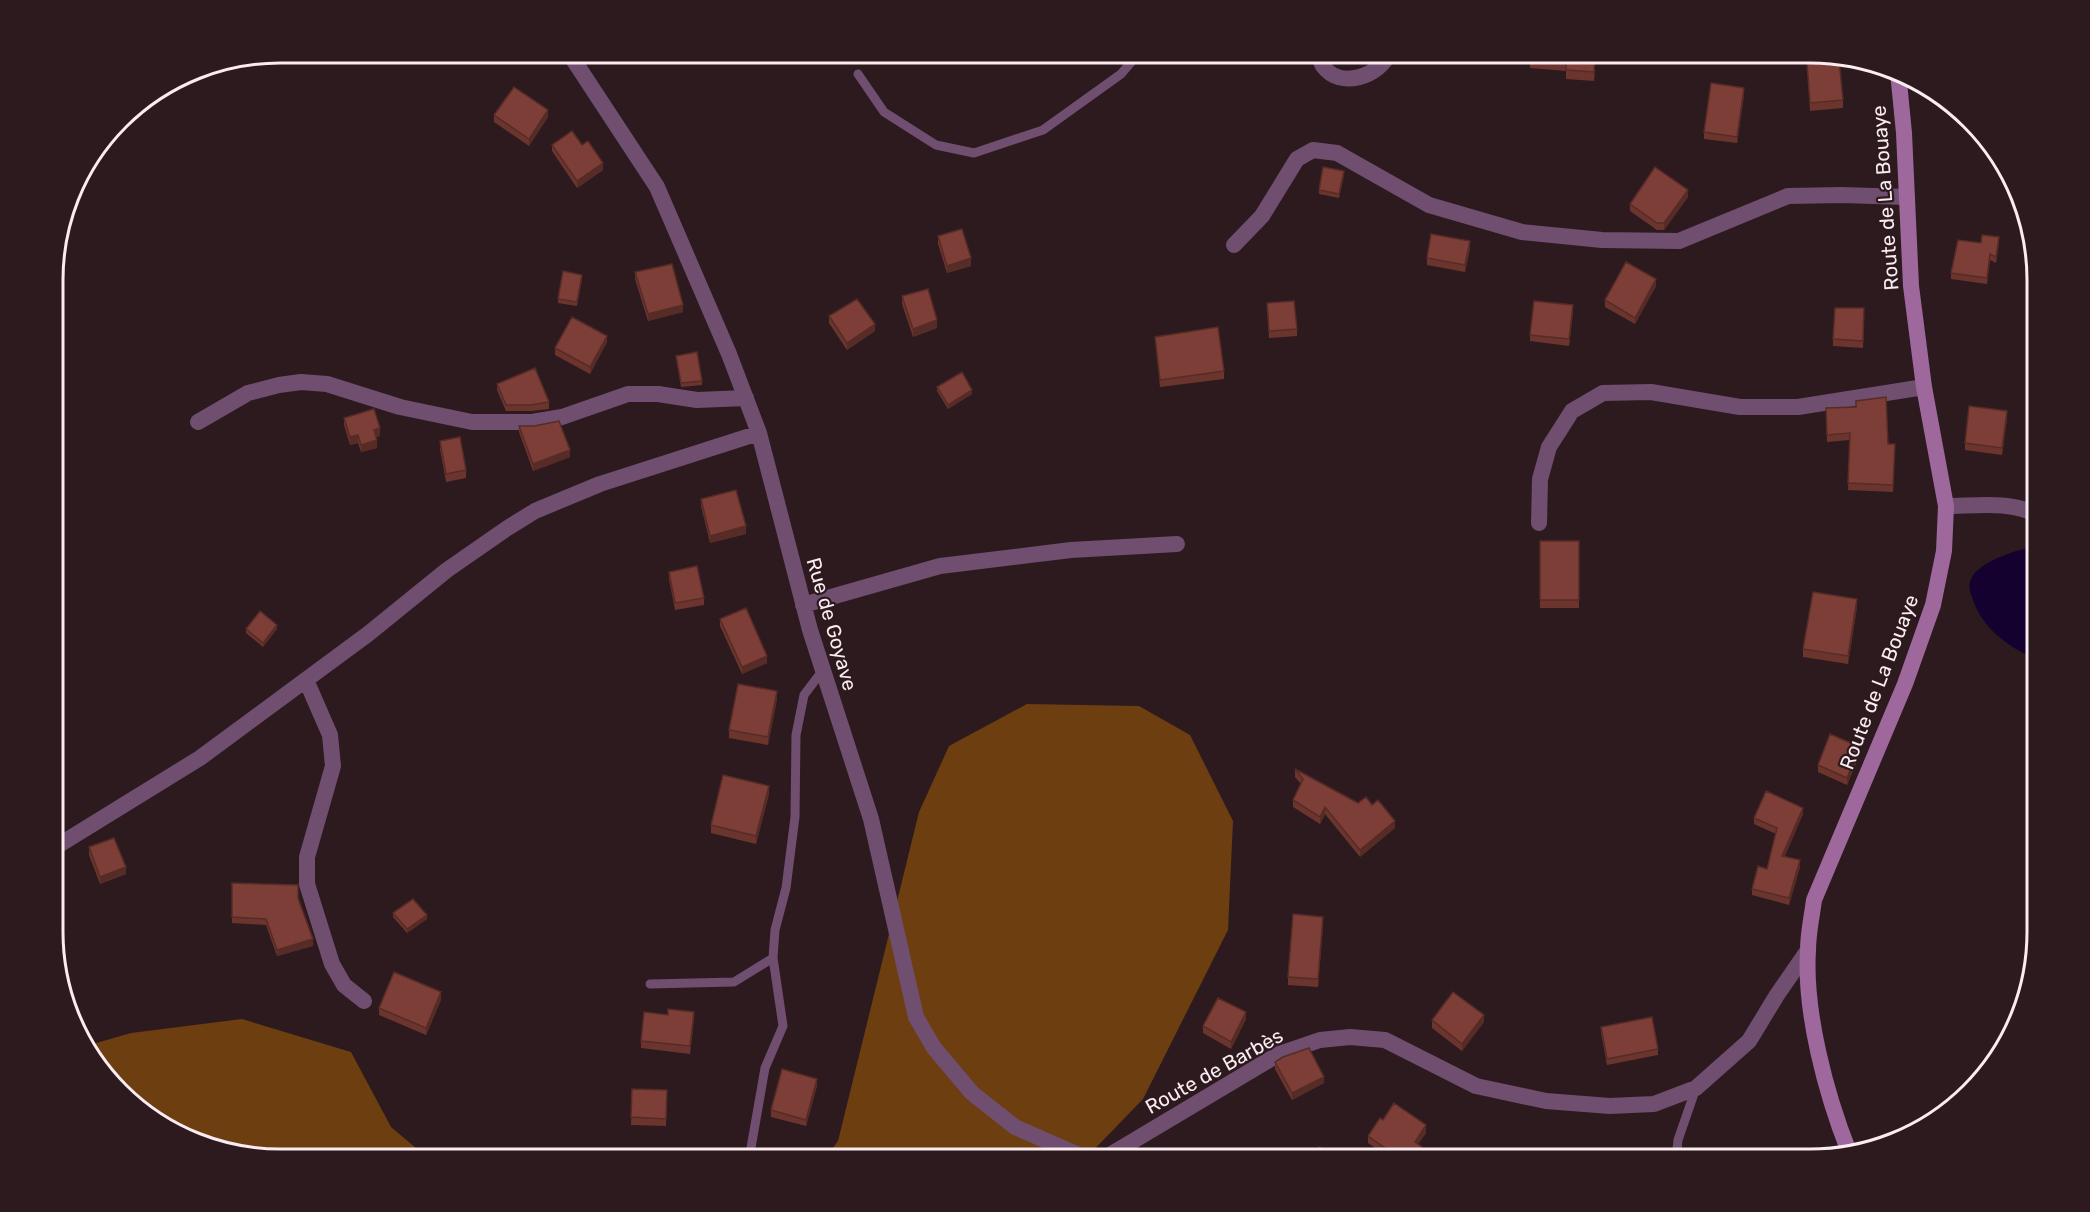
<svg xmlns="http://www.w3.org/2000/svg" width="2090" height="1212" font-family="Rubik,sans-serif">
<style>
.forest{fill:#6c3e10}
.water{fill:#15012f}
.lines{fill:none;stroke-linecap:round;stroke-linejoin:round}
.service{stroke:#704e6f;stroke-width:9}
.minor{stroke:#704e6f;stroke-width:16}
.secondary{stroke:#9e689c;stroke-width:16}
.wall{fill:#6b352e}
.shaded-wall{fill:#572b26}
.building{fill:#7c3e36;stroke:#572b26;stroke-width:1.5}
.labels{text-anchor:middle;stroke-width:4.5;stroke-linejoin:round;paint-order:stroke}
.street-label{font-size:20px;fill:#faecf0;stroke:#2c1a1f}
.rim{fill:none;stroke:#faecf0;stroke-width:3}
</style>
<rect width="100%" height="100%" fill="#2c1a1f"/>
<path class="forest" d="M1027,704L1139,706L1190,735L1233,821L1228,930L1143,1099L1085,1159H825L838,1141L919,812L949,746Z
M242,1019L351,1052L391,1127L429,1159H280L221,1152L167,1129L91,1058L86,1046L131,1033Z"/>
<path class="water" d="M2037,546V650L2025,654C2001,641 1980,624 1972,597C1970,592 1968,585 1971,579C1979,561 2019,549 2037,546Z"/>
<g class="lines">
<path class="service" d="M858,74L884,112L936,145L974,153L1043,130L1121,74L1139,53
M650,984L734,982L773,958L775,930L786,888L795,817L796,735L804,695L823,670
M749,1159L765,1068L783,1026L773,958
M1676,1159L1678,1140L1696,1088"/>
<path class="minor" d="M569,53L657,187L729,354L759,433L810,630L871,819L916,1017L934,1048L972,1093L1015,1127L1088,1159
M1318,53C1319,56 1321,63 1323,66C1340,90 1380,76 1389,53
M1234,245L1262,216L1297,159L1313,150L1337,153L1429,205L1522,232L1602,240L1679,241L1788,196L1841,195L1907,197
M198,422L248,393L279,385L301,382L327,384L400,407L472,422H532L562,417L628,394H658L697,400L746,398
M1946,506C1974,506 2011,500 2037,515
M1539,523L1540,479L1549,447L1572,411L1603,393L1651,392L1740,407H1798L1924,387
M803,605L940,566L1071,550L1177,544
M306,680L330,735L333,766L307,857V884L332,964L344,985L364,1001
M54,848L200,758L368,634L447,570L506,529L535,511L600,484L759,433
M1103,1159L1279,1054L1320,1040L1350,1037L1385,1040L1476,1086L1546,1101L1610,1106L1654,1104L1696,1088L1749,1041L1777,995L1808,950"/>
<path class="secondary" d="M1849,1152C1826,1094 1804,1012 1808,950C1808,933 1812,916 1814,900L1905,684L1933,605L1944,551L1946,506L1924,387L1911,286L1904,133L1898,72"/>
</g>
<path class="wall" d="M1530,52H1596L1594,81L1566,79V71L1530,68Z
M1807,63L1843,100V108L1810,111Z
M1744,95L1737,143L1704,139V132Z
M494,115L548,117L529,146L494,122Z
M552,145H582L603,170L577,188L552,151Z
M1344,175L1339,198L1319,194V190Z
M1688,197L1664,230H1657L1630,211V204Z
M938,236L971,266L947,273L938,244Z
M1981,243H1999L1996,263L1990,260L1987,284L1951,279V273Z
M1470,249L1465,272L1427,265V258Z
M635,272L683,312L648,321L635,279Z
M582,279L577,306L558,303V299Z
M1656,286L1635,324L1605,307V300Z
M902,296L937,328L913,337L902,304Z
M1267,303L1297,329V336L1269,338Z
M1864,308L1863,348L1833,346V339Z
M1573,312L1569,346L1530,341V335Z
M829,316L875,331L847,350L829,323Z
M1155,337L1224,371V379L1160,387Z
M607,342L590,374L555,355V348Z
M676,356L702,381V385L681,387Z
M497,384L549,402V409L531,411H506L497,390Z
M937,387L972,394L948,409L937,391Z
M1826,408L1888,444H1895L1893,492L1848,490L1850,440L1827,442Z
M344,418L380,436L376,437L377,448L361,452L358,443L350,445L344,425Z
M2007,418L2002,455L1965,450V443Z
M519,426L570,457L533,471L519,432Z
M440,441L466,470V478L446,482L440,449Z
M701,499L746,534L710,543L701,506Z
M1540,541H1579V608H1540Z
M669,572L704,598V605L675,610L669,579Z
M1857,607L1848,664L1803,657V649Z
M720,619L767,663L742,674L720,626Z
M246,629H277L263,647L246,633Z
M777,699L768,745L729,738V730Z
M1860,754L1847,785L1818,772V765Z
M1295,769L1358,803L1372,805L1395,828L1360,857L1325,814L1320,824L1293,807V800L1301,784L1295,777Z
M769,794L756,844L711,833V825Z
M1803,814L1785,856L1800,867L1789,905L1752,895V889L1767,869L1776,834L1754,824V818Z
M89,847L126,874L100,884L89,855Z
M232,883L298,898L313,946L277,956L266,925L232,923Z
M393,913L427,919L407,933L393,917Z
M1323,925L1318,987L1288,985V977Z
M441,1000L426,1035L379,1015V1008Z
M694,1019L690,1054L641,1048V1041Z
M1246,1019L1231,1049L1203,1033V1026Z
M1432,1020L1484,1022L1462,1051L1432,1028Z
M1601,1027L1658,1049V1055L1607,1065L1601,1033Z
M1275,1062L1324,1083L1292,1100L1275,1069Z
M817,1086L806,1126L771,1117V1110Z
M632,1089L667,1090L666,1126L631,1125Z
M1383,1120L1426,1133L1418,1144L1422,1154L1418,1159H1391L1368,1143V1136Z"/>
<path class="shaded-wall" d="M1595,52H1596L1594,81V72Z
M1744,88V95L1737,143V137Z
M548,110V117L529,146V139Z
M603,163V170L577,188V181Z
M1688,190V197L1664,230V223Z
M1470,241V249L1465,272V265Z
M971,258V266L947,273V266Z
M1656,279V286L1635,324V318Z
M683,305V312L648,321V314Z
M1573,305V312L1569,346V339Z
M937,320V328L913,337V329Z
M875,324V331L847,350V343Z
M607,336V342L590,374V367Z
M972,390V394L948,409V405Z
M2007,411V418L2002,455V448Z
M380,428V436L374,438V430Z
M358,435V443L350,445V437Z
M377,440V448L361,452V445Z
M570,450V457L533,471V464Z
M746,526V534L710,543V536Z
M1857,599V607L1848,664V656Z
M277,625V629L263,647V643Z
M58,638V644L54,647V640Z
M767,656V663L742,674V667Z
M777,691V699L768,745V737Z
M1860,747V754L1847,785V778Z
M769,786V794L756,844V836Z
M57,800V807L54,808V801Z
M1325,807V814L1320,824V817Z
M1803,808V814L1782,862V856Z
M1395,821V828L1360,857V850Z
M1800,860V867L1789,905V898Z
M126,867V874L100,884V877Z
M427,915V919L407,933V929Z
M1323,917V925L1318,987V979Z
M313,939V946L277,956V950Z
M441,992V1000L426,1035V1028Z
M694,1012V1019L690,1054V1046Z
M1246,1012V1019L1231,1049V1042Z
M1484,1015V1022L1462,1051V1044Z
M1324,1077V1083L1292,1100V1093Z
M817,1079V1086L806,1126V1120Z
M1426,1125V1133L1415,1149V1142Z
M1422,1147V1154L1418,1159H1413Z"/>
<path class="building" d="M1530,52H1595L1594,72L1566,70V61L1530,58Z
M1839,60L1843,100L1810,103L1807,63Z
M1711,83L1744,88L1737,137L1704,132Z
M514,87L548,110L529,139L494,115Z
M572,131L582,145L588,141L603,163L577,181L552,145Z
M1323,167L1344,171L1339,194L1319,190Z
M1655,167L1688,190L1664,223H1657L1630,204Z
M962,229L971,258L947,266L938,236Z
M1431,234L1470,241L1465,265L1427,258Z
M1982,235L1999,237L1996,257L1990,254L1987,278L1951,273L1958,240L1981,243Z
M1626,262L1656,279L1635,318L1605,300Z
M672,264L683,305L648,314L635,272Z
M563,271L582,275L577,302L558,299Z
M928,289L937,320L913,329L902,296Z
M857,299L875,324L847,343L829,316Z
M1294,301L1297,329L1269,331L1267,303Z
M1534,301L1573,305L1569,339L1530,335Z
M1835,308H1864L1863,341L1833,339Z
M572,317L607,336L590,367L555,348Z
M1218,327L1224,371L1160,380L1155,337Z
M697,352L702,381L681,383L676,356Z
M535,368L549,402L531,405H506L497,384Z
M962,372L972,390L948,405L937,387Z
M1886,397L1888,444H1895L1893,485L1848,483L1850,433L1827,435L1826,408L1856,407V401Z
M1969,406L2007,411L2002,448L1965,443Z
M374,409L380,428L374,430L377,440L361,445L358,435L350,437L344,418Z
M559,421L570,450L533,464L519,426H534Z
M460,437L466,470L446,474L440,441Z
M736,490L746,526L710,536L701,499Z
M1540,541H1579V600H1540Z
M697,566L704,598L675,603L669,572Z
M1813,592L1857,599L1848,656L1803,649Z
M746,608L767,656L742,667L720,619Z
M260,611L277,625L263,643L246,629Z
M738,684L777,691L768,737L729,730Z
M1830,734L1860,747L1847,778L1818,765Z
M1295,769L1358,803L1366,797L1372,805L1378,800L1395,821L1360,850L1325,807L1320,817L1293,800L1303,779Z
M723,775L769,786L756,836L711,825Z
M1766,791L1803,808L1782,856L1800,860L1789,898L1752,889L1758,866L1767,869L1777,828L1754,818Z
M114,838L126,867L100,877L89,847Z
M232,883L298,885V898L313,939L277,950L266,919L232,917Z
M413,899L427,915L407,929L393,913Z
M1293,914L1323,917L1318,979L1288,977Z
M394,972L441,992L426,1028L379,1008Z
M1453,992L1484,1015L1462,1044L1432,1020Z
M1218,998L1246,1012L1231,1042L1203,1026Z
M668,1009L694,1012L690,1046L641,1041L644,1012L668,1015Z
M1652,1017L1658,1049L1607,1059L1601,1027Z
M1309,1048L1324,1077L1292,1093L1275,1062L1283,1057Z
M782,1069L817,1079L806,1120L771,1110Z
M632,1089L667,1090L666,1119L631,1117Z
M1394,1103L1426,1125L1415,1142L1422,1147L1413,1159H1401L1368,1136L1380,1118L1383,1120Z
M1319,1147L1343,1159H1313Z"/>
<g class="labels">
<g class="street-label">
<text transform="translate(1885 198) rotate(-94)" y="7">Route de La Bouaye</text>
<text transform="translate(832 624) rotate(74)" y="7">Rue de Goyave</text>
<text transform="translate(1879 682) rotate(-69)" y="7">Route de La Bouaye</text>
<text transform="translate(1214 1071) rotate(-29)" y="7">Route de Barbès</text>
</g>
</g>
<path d="M0 0H2090V1212H0ZM280 63H1810A217 217 0 0 1 2027 280V932A217 217 0 0 1 1810 1149H280A217 217 0 0 1 63 932V280A217 217 0 0 1 280 63Z" fill="#2c1a1f" fill-rule="evenodd"/>
<path class="rim" d="M280 63H1810A217 217 0 0 1 2027 280V932A217 217 0 0 1 1810 1149H280A217 217 0 0 1 63 932V280A217 217 0 0 1 280 63Z"/>
</svg>
